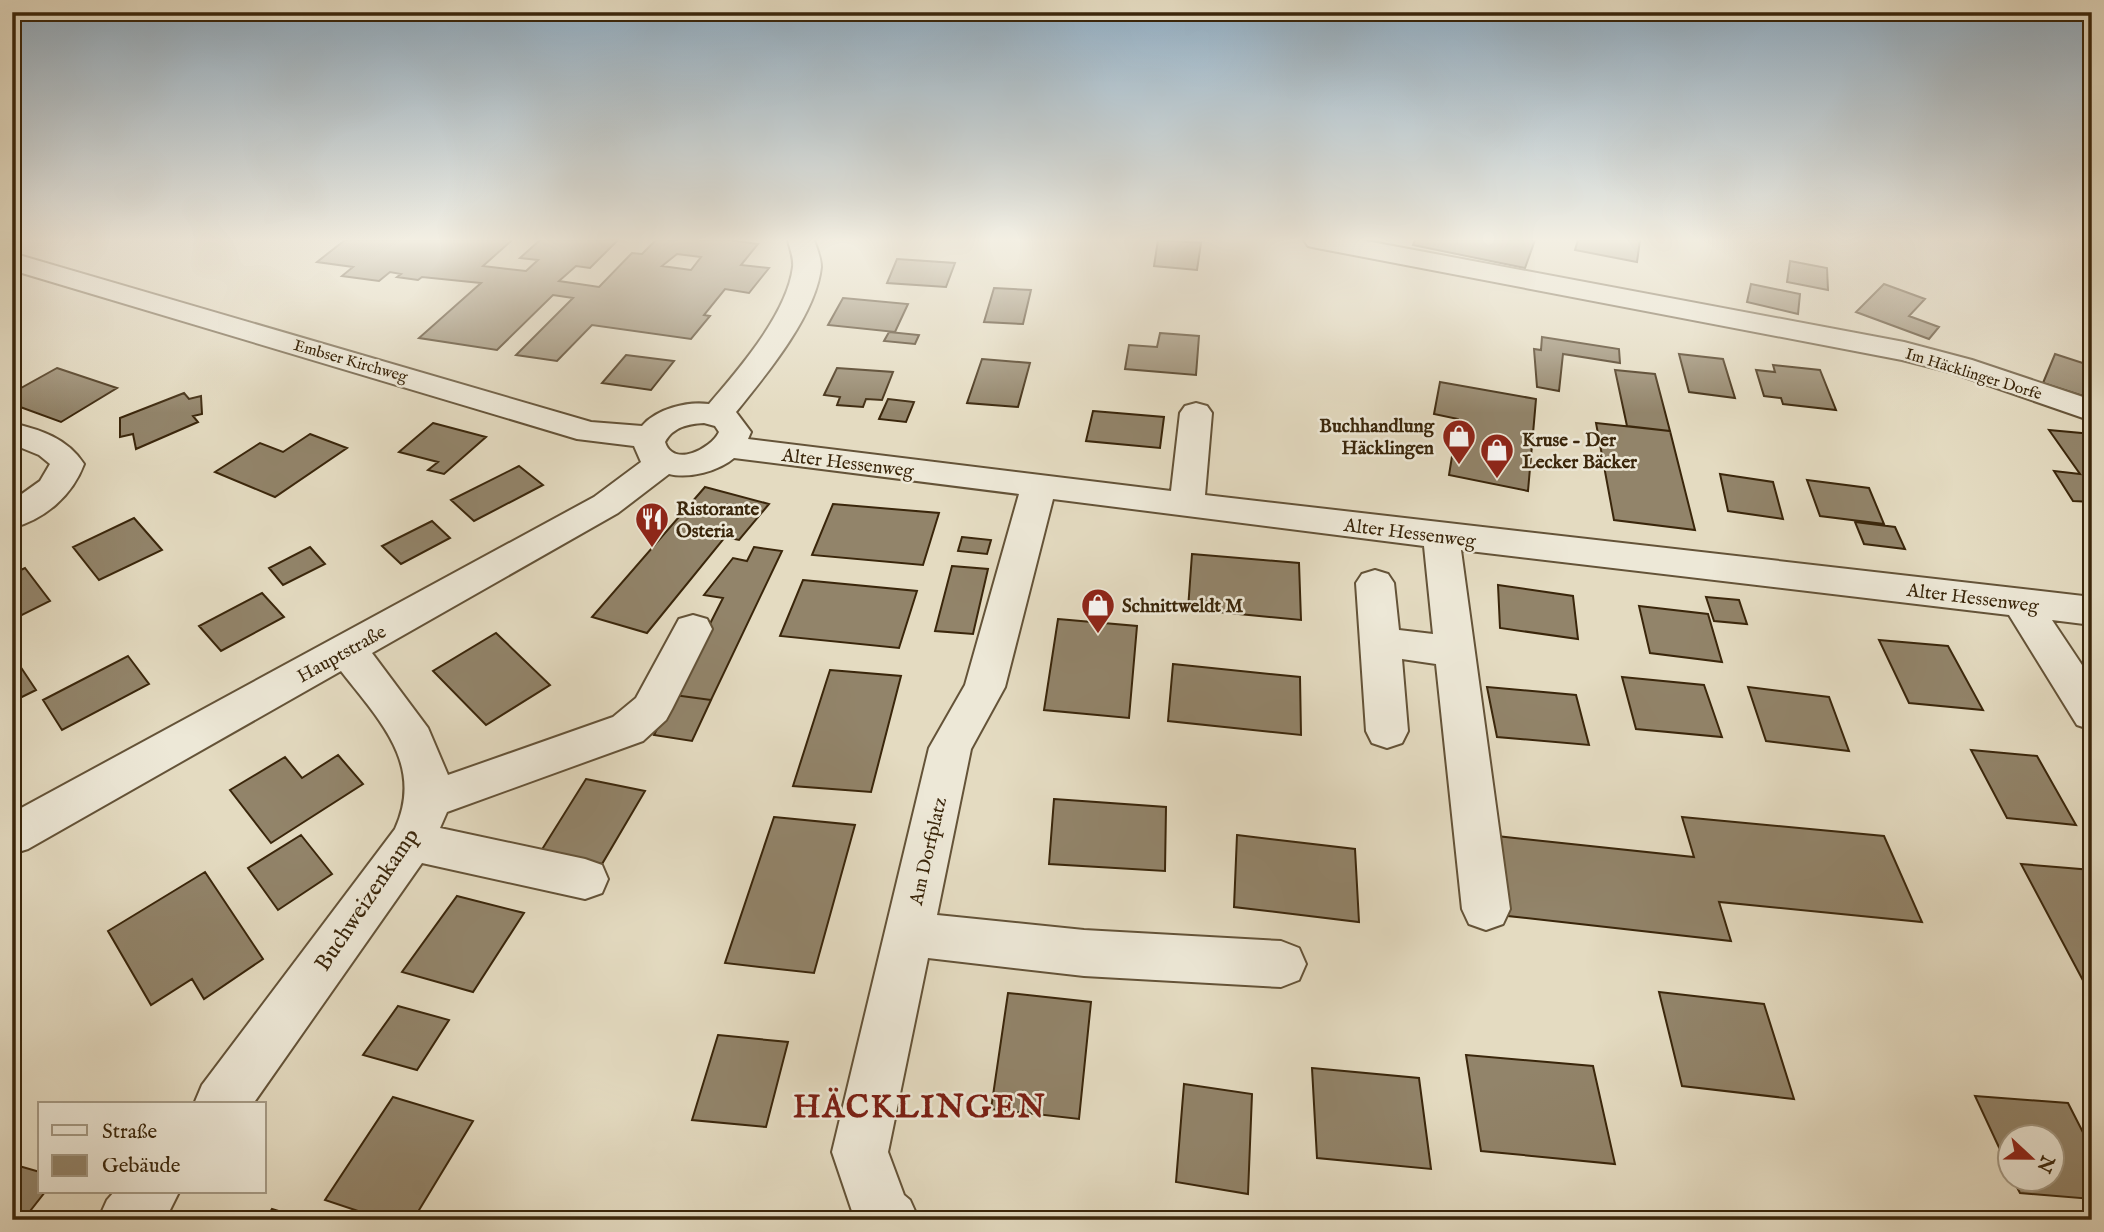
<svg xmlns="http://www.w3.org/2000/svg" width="2104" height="1232" font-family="'IM FELL English',serif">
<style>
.building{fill:#92846a;stroke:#3a260b;stroke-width:2;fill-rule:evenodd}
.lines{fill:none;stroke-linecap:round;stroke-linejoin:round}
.minor-casing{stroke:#645338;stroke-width:4}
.minor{fill:#ede8d7;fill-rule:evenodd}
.labels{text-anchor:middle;stroke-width:5;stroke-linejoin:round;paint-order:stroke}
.far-street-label{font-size:16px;fill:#3a260b;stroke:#ede8d7}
.poi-label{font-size:19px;font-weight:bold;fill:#3a260b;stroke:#ede8d7;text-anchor:start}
.street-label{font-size:19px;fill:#3a260b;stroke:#ede8d7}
.near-street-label{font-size:23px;fill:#3a260b;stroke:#ede8d7}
.near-district-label{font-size:32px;font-weight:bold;letter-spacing:2px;fill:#7a1f14;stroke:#ede8d7}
</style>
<rect width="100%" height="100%" fill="#e4dbc1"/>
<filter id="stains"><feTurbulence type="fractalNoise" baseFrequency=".00286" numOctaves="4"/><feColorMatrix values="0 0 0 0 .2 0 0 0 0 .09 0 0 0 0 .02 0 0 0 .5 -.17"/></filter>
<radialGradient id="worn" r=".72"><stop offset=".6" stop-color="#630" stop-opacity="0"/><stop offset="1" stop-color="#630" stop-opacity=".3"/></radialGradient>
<path class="building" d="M345,240H512L483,266L526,271L538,260L520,258L540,240H618L590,268L576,266L559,281L599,287L632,253L642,254L656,240H730L758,244L741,265L769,268L749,293L725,289L704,315L710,316L691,339L592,325L557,361L516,355L573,298L553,295L497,350L419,338L481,283L422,277L418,280L397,277L401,274L390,272L379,281L342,276L353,267L317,262ZM677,254L701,257L691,270L662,266Z
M1158,240L1201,243L1197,270L1154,266Z
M1415,240H1535L1525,268L1413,245Z
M1578,240H1640L1637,262L1575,250Z
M897,259L955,263L946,287L887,283Z
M1790,261L1827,268L1828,290L1787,282Z
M1751,284L1800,294L1798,314L1747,302Z
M1884,284L1925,299L1909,316L1939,327L1929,339L1856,312Z
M994,288L1031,290L1023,324L984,322Z
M843,298L908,304L895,332L828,325Z
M889,332L919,335L915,344L884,341Z
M1160,333L1199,336L1196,375L1125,369L1129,345L1157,347Z
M1542,337L1619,349L1620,363L1563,354L1559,391L1537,387L1534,349L1541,350Z
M1679,354L1723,359L1735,398L1689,392Z
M2055,354L2092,366V399L2043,383Z
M626,355L674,361L651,390L602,383Z
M982,359L1030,363L1018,407L967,403Z
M1773,365L1820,370L1836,410L1783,404L1781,398L1764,396L1756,370L1775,372Z
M57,368L117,388L61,422L12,404V393Z
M837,368L893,372L882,400L866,399L863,407L837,405L840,397L824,395Z
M1615,370L1655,374L1670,431L1627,426Z
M1440,382L1536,399L1528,491L1449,475L1458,419L1434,414Z
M184,393L189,399L201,396L202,414L193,416L198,422L136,449L133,434L120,437V418Z
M888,399L914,402L906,422L879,419Z
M1093,411L1164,417L1160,448L1086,441Z
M433,423L486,437L444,474L428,470L438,462L399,452Z
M1596,423L1670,431L1695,530L1614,520Z
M2049,430L2092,434V502L2073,501L2054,471L2080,474Z
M310,434L347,448L275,497L215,472L260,443L283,452Z
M519,466L543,485L474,521L451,500Z
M1720,474L1773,482L1783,519L1728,511Z
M1807,480L1869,488L1884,524L1820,516Z
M705,487L769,504L739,540L725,537L647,633L592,617Z
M833,504L939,513L923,565L812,555Z
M134,518L162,550L99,580L73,547Z
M432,521L450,538L401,564L382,546Z
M1855,522L1895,527L1905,549L1864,544Z
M962,537L991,540L987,554L958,551Z
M310,547L325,564L283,585L269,568Z
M754,547L782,551L711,700L674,695L723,598L704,595L733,558L747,561Z
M1192,554L1299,563L1301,620L1188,609Z
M952,566L988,569L973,634L935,631Z
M25,568L50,601L12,620V574Z
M803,580L917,591L899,648L780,636Z
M1498,585L1573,596L1578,639L1500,628Z
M262,593L284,617L221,651L199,626Z
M1706,597L1739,600L1747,624L1714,621Z
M1639,606L1708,614L1722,662L1650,653Z
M1058,619L1137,626L1129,718L1044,710Z
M496,633L550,685L486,725L433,671Z
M1879,640L1948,646L1983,710L1909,703Z
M12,654L36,690L12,702Z
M128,656L149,684L62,730L43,700Z
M1173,664L1300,677L1301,735L1168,721Z
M830,670L901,676L871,792L793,786Z
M1622,677L1704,685L1722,737L1636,729Z
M1487,687L1576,695L1589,745L1497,737Z
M1748,687L1829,697L1849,751L1766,741Z
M674,695L711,700L692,741L654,735Z
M1971,750L2037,756L2076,825L2007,818Z
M338,755L363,784L271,843L230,790L285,757L302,778Z
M586,779L645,791L602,864L541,851Z
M1054,799L1166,807L1165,871L1049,864Z
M774,817L855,825L814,973L725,963Z
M1682,817L1884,836L1922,922L1719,902L1731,941L1508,916L1496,836L1694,857Z
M301,835L332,874L278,910L248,868Z
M1237,835L1355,849L1359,922L1234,907Z
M2021,864L2092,870V988H2087Z
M205,872L263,959L204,999L192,979L151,1005L108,931Z
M457,896L524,913L473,992L402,972Z
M1659,992L1764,1004L1794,1099L1682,1086Z
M1008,993L1091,1002L1079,1119L991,1109Z
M398,1006L449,1020L417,1070L363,1055Z
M718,1035L788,1042L766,1127L692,1120Z
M1466,1055L1593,1066L1615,1164L1481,1151Z
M1312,1068L1419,1078L1431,1169L1317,1158Z
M1184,1084L1252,1094L1248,1194L1176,1182Z
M1975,1096L2068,1103L2092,1150V1199L2020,1193L2013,1180H2052V1138H2010V1171Z
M393,1097L473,1121L413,1220H385L325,1200Z
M12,1164L40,1172V1192H45L23,1220H12Z
M272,1209L308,1220H265Z"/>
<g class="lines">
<g class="minor-casing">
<path id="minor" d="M788,240H814C817,249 821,258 821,267C816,315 766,375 736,412L751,432L748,439L1171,491L1180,413L1185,406L1196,403L1207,406L1212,413L1205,495L2092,597V625L2052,620L2092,680V730L2077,725L2009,615L1461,550L1510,909L1503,924L1486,930L1469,924L1462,909L1436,664L1402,659L1408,731L1402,743L1387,748L1372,743L1366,731L1356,583L1362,574L1375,570L1388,574L1394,583L1399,630L1433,634L1424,546L1053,499L1005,687L971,749L937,915L1084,930L1281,941L1299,948L1306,964L1299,980L1281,987L1084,976L928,958L888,1152L904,1195L910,1200L919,1220H855L832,1152L929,748L965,685L1019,494L734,458C719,471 689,479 669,474L618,513L372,653L428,728L448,775L613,717L636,698L679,619L693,615L707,619L712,629L672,709L666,720L643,741L447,812L440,828L585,859L602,865L608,879L602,893L585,899L422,863L253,1104H194L202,1085L395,829C425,764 378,719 341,671L28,849L12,854V813L594,497L641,462L634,446L577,439L12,270V253L591,422L642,426C656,409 687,401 709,404C739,369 787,314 793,267C794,258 790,249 788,240ZM704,423L715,426L719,432C711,449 673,468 665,442C673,427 688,424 704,423Z
M1304,240H1361L1904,342L1972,360L2092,400V421L1950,372L1902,360L1317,248L1308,246Z
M12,423C41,430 67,438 84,464C72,496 45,519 12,528V501L40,481L50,464L39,455L12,444Z
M114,1192H179L165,1220H98L107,1200Z"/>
</g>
<use href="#minor" class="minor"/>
</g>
<linearGradient id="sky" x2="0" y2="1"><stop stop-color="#8fabc0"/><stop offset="0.58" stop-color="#f3efe3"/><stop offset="1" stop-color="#f3efe3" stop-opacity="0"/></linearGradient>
<rect width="2104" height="413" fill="url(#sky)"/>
<defs>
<g id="shop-pin" transform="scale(1.75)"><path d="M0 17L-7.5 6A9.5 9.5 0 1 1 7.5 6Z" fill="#8f2418" stroke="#ede8d7"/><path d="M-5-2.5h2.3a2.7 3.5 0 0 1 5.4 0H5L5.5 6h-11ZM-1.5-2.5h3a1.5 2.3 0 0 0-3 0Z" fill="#fff"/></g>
<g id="restaurant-pin" transform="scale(1.75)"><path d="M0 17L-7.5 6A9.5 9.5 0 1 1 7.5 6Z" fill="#8f2418" stroke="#ede8d7"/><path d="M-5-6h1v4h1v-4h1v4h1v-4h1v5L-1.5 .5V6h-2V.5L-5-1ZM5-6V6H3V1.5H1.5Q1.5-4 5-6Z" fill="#fff"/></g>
</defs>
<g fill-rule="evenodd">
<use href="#shop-pin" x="1459" y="436"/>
<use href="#shop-pin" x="1497" y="450"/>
<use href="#restaurant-pin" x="652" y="519"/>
<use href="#shop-pin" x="1098" y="605"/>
</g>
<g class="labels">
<g class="far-street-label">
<text transform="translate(351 360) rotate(16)" y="6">Embser Kirchweg</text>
<text transform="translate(1974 373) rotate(17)" y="6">Im Häcklinger Dorfe</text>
</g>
<g class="poi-label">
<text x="1434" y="432" text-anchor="end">Buchhandlung<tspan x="1434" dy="22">Häcklingen</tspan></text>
<text x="1522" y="446">Kruse - Der<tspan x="1522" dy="22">Lecker Bäcker</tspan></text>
<text x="676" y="515">Ristorante<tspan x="676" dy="22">Osteria</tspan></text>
<text x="1122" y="612">Schnittweldt M</text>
</g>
<g class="street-label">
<text transform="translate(848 462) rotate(7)" y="7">Alter Hessenweg</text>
<text transform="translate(1410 532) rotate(7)" y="7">Alter Hessenweg</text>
<text transform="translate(1973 597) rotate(7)" y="7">Alter Hessenweg</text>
<text transform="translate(341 653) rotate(-29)" y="7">Hauptstraße</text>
<text transform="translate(927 851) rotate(-77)" y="7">Am Dorfplatz</text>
</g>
<g class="near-street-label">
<text transform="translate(366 899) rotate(-56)" y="8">Buchweizenkamp</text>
</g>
<g class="near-district-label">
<text x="920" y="1117">HÄCKLINGEN</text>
</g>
</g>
<rect width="2104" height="1232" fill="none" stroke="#e4dbc1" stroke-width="42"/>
<rect x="14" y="14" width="2076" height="1204" fill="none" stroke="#3a260b" stroke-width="3.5"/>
<rect x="21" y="21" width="2062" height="1190" fill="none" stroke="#3a260b" stroke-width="2"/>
<rect x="38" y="1102" width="228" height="91" fill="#ede8d7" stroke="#a59a85" stroke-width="2"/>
<rect x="52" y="1125" width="35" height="10" fill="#ede8d7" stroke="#a59a85" stroke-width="2"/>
<text x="102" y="1138" font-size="21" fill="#3a260b">Straße</text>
<rect x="52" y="1155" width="35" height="21" fill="#92846a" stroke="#a59a85" stroke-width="2"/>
<text x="102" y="1172" font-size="21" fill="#3a260b">Gebäude</text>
<g transform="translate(2031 1158) rotate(112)"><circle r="33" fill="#ede8d7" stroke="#a59a85" stroke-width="2"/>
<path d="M0-5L12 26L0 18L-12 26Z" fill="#8f2418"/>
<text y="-10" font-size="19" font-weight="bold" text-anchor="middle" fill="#3a260b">N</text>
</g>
<rect width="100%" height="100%" filter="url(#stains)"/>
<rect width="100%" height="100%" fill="url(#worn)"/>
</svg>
